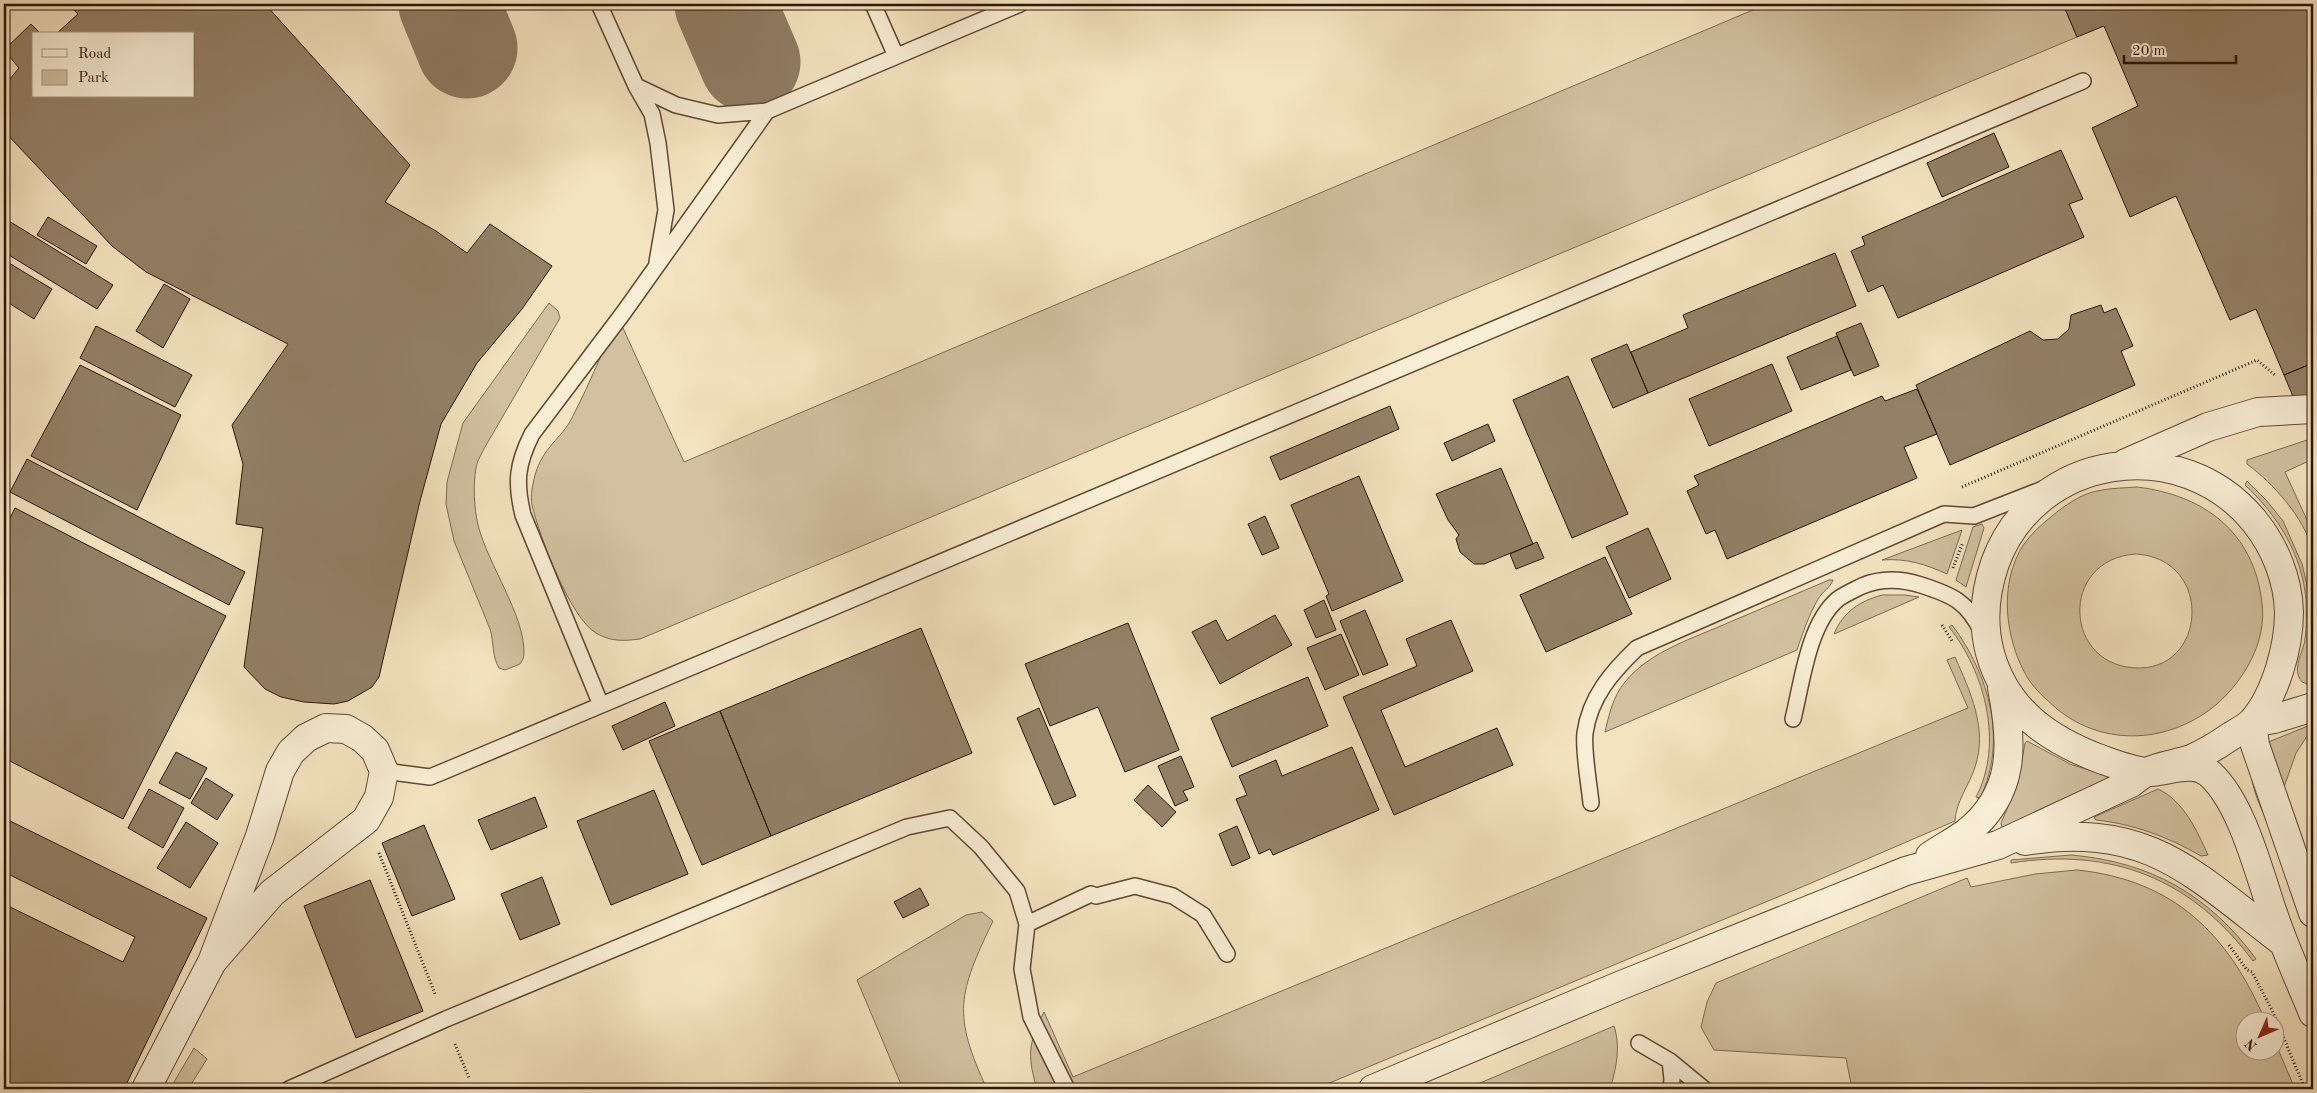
<svg xmlns="http://www.w3.org/2000/svg" width="2317" height="1093" font-family="'Old Standard TT',serif">
<style>
.green{fill:#d2c0a0;stroke:#806a54;fill-rule:evenodd}
.lines{fill:none;stroke-linecap:round;stroke-linejoin:round}
.taxiway{stroke:#907c64;stroke-width:101}
.building{fill:#948067;stroke:#2d1408}
.service-casing{stroke:#5f4836;stroke-width:18}
.minor-casing{stroke:#5f4836;stroke-width:30}
.path{stroke:#2d1408;stroke-width:3;stroke-dasharray:1 2.5;stroke-linecap:butt}
.service{stroke:#f8edd5;stroke-width:15}
.minor{stroke:#f8edd5;stroke-width:28}
</style>
<rect width="100%" height="100%" fill="#f4e3bf"/>
<filter id="stains"><feTurbulence type="fractalNoise" baseFrequency=".004" numOctaves="4"/><feColorMatrix values="0 0 0 0 .2 0 0 0 0 .09 0 0 0 0 .02 0 0 0 .5 -.17"/></filter>
<radialGradient id="worn" r=".72"><stop offset=".6" stop-color="#630" stop-opacity="0"/><stop offset="1" stop-color="#630" stop-opacity=".3"/></radialGradient>
<path class="green" d="M1767,4H2063L2077,37L640,639C624,641 611,642 596,633C570,618 539,535 532,505C530,495 533,484 535,475C543,447 561,439 572,418C589,385 603,351 618,317L684,462Z
M549,303L558,311L560,318L485,447C482,453 477,461 476,468C473,485 474,508 478,525C488,565 525,615 524,654C524,658 522,661 520,664L505,670L499,668C492,657 494,642 490,629L454,541L446,504L447,482L463,423Z
M2313,438V459L2285,472L2313,533V550C2303,517 2275,485 2247,464V460Z
M2247,481L2267,501L2283,521L2302,564L2307,585L2309,625L2313,635V686L2302,682C2291,668 2303,654 2305,639C2307,627 2306,612 2306,600C2302,554 2278,516 2245,485Z
M2137,487C2204,495 2254,532 2262,603C2267,641 2245,679 2217,704C2171,743 2105,748 2057,709C2046,699 2035,690 2027,677C2005,639 1998,583 2024,544C2032,533 2042,524 2052,516C2064,506 2081,494 2097,491C2110,488 2124,488 2137,487ZM2136,554C2213,559 2207,667 2140,668C2063,669 2058,559 2136,554Z
M1982,524L1984,528L1966,587L1956,580L1973,527Z
M1962,530L1947,574C1925,564 1906,558 1882,560Z
M1829,580H1833C1830,588 1823,591 1818,599C1809,615 1803,632 1797,650L1605,732C1609,715 1613,696 1625,682C1650,651 1694,638 1730,622C1763,608 1796,594 1829,580Z
M1882,595H1905L1919,597L1834,634C1843,612 1860,601 1882,595Z
M1952,625C1989,674 2008,741 1980,798L1976,797C2004,744 1985,672 1949,627Z
M1955,657C1970,691 1988,729 1975,767C1969,786 1956,801 1955,821L1809,884L1315,1089H1037L1036,1086C1027,1054 1029,1041 1044,1012L1073,1077L1968,708L1947,660Z
M2313,724V727L2296,753L2270,827C2257,801 2247,778 2251,749Z
M2027,741L2070,764L2107,776V779L2002,828L2001,823L2018,783L2025,743Z
M2158,789C2184,801 2197,831 2208,855L2201,856C2168,837 2134,824 2096,820L2094,817Z
M2071,855C2151,862 2209,895 2256,959L2253,961C2192,879 2112,847 2011,863V860Z
M2077,870C2174,880 2228,934 2265,1020H2244V1050H2274L2275,1042L2295,1089H1852L1846,1058L1714,1050L1701,1027L1707,1002L1716,983L1967,878L1971,887L2035,874Z
M982,912L993,921C958,994 952,1014 987,1089H903L857,980L966,915Z
M1614,1026C1621,1047 1616,1069 1610,1089H1466Z
M194,1048L207,1059L188,1089H170Z"/>
<g class="lines">
<path class="taxiway" d="M449,4L467,48
M725,4L750,62"/>
</g>
<path class="building" d="M68,4H265L410,165L385,202L436,231L467,253L490,224L552,266L522,309L477,363L441,424L420,501L379,677L372,687L348,701L334,704L304,702L281,697L265,689L244,667L263,528L236,524L243,464L232,425L288,344L146,272L112,246L4,131V86L19,68L4,50L31,24L41,34H34V96H194V34H56L78,14Z
M2063,4H2313V363L2284,375L2256,309L2230,320L2176,196L2130,217L2092,128L2138,106L2104,26L2077,37Z
M1994,133L2009,167L1942,197L1927,163Z
M2061,150L2083,199L2069,204L2084,237L1898,318L1883,285L1868,292L1851,251L1865,245L1862,237Z
M48,217L97,246L86,264L37,235Z
M4,218L113,285L97,309L4,252Z
M1835,253L1856,306L1648,393L1631,352L1688,328L1683,315Z
M4,260L52,289L34,319L4,300Z
M164,284L190,299L163,348L136,331Z
M2101,305L2104,313L2116,308L2133,346L2121,351L2135,385L1950,465L1916,385L2030,331L2043,340L2058,339L2069,329L2071,315Z
M1861,323L1879,366L1854,376L1836,333Z
M96,326L192,375L175,407L80,358Z
M1837,336L1851,370L1801,390L1787,357Z
M1627,344L1648,393L1613,408L1591,359Z
M2313,363V399L2297,406L2284,375Z
M1772,364L1792,411L1709,446L1689,399Z
M80,365L181,415L137,510L31,456Z
M1568,376L1628,514L1572,538L1513,400Z
M1917,389L1937,434L1904,447L1917,478L1727,559L1715,530L1706,534L1687,491L1699,485L1694,476L1882,396L1885,401Z
M1390,406L1399,429L1280,480L1270,457Z
M1488,424L1495,441L1452,461L1444,443Z
M27,459L245,572L229,605L10,492Z
M1501,468L1533,544L1484,564H1474L1460,552L1456,539L1459,535L1448,520L1436,494Z
M1359,476L1403,581L1332,611L1326,596L1329,594L1291,505Z
M15,508L226,616L123,819L4,758V530Z
M1265,516L1279,548L1262,555L1248,524Z
M1648,528L1671,579L1629,598L1606,547Z
M1537,542L1544,558L1516,569L1510,554Z
M1605,557L1632,614L1546,652L1520,595Z
M1324,600L1336,630L1316,638L1304,610Z
M1365,610L1388,665L1363,675L1340,621Z
M1275,615L1292,645L1220,684L1192,632L1216,620L1227,641Z
M1451,620L1473,671L1381,710L1405,767L1497,728L1513,765L1394,815L1343,697L1417,666L1406,639Z
M1128,623L1179,750L1125,772L1098,707L1050,726L1025,664Z
M921,628L972,753L771,836L720,711Z
M1341,634L1359,675L1325,690L1307,648Z
M1308,677L1328,726L1232,767L1211,718Z
M665,702L675,726L623,750L612,726Z
M1039,708L1076,796L1054,805L1017,718Z
M720,711L771,836L702,865L649,741Z
M1352,747L1379,810L1273,855L1270,849L1259,854L1236,799L1247,795L1239,776L1276,760L1282,776Z
M176,752L207,768L190,799L159,783Z
M1181,756L1194,787L1183,791L1188,800L1175,806L1158,766Z
M206,778L233,795L217,820L191,803Z
M1148,785L1176,812L1162,827L1134,800Z
M149,789L184,808L163,848L128,828Z
M654,790L688,874L611,905L577,821Z
M535,797L547,827L491,850L478,820Z
M4,818L207,918L124,1089H4V904L123,962L135,937L4,872Z
M186,822L218,843L190,888L157,868Z
M424,825L455,899L412,916L382,843Z
M1237,826L1250,858L1232,866L1219,834Z
M542,877L560,924L520,940L501,894Z
M370,880L423,1011L356,1038L304,906Z
M920,888L929,905L903,918L894,902Z"/>
<g class="lines">
<g class="service-casing">
<path id="service" d="M599,4L636,86L676,105L718,115L767,111L1020,4
M873,4L896,56
M636,86L652,114L658,143L666,210L657,262
M601,705L523,515C515,482 517,464 532,434L624,312L767,111
M1793,719C1802,683 1808,624 1838,599C1845,594 1854,590 1862,586C1881,578 1902,579 1921,585C1952,595 1967,601 1982,632
M384,771L430,777L447,770L2083,81
M1591,803C1589,783 1583,751 1585,733C1590,697 1612,672 1637,648L1944,514L1974,516L2043,489
M1639,1043L1670,1061L1704,1089
M1670,1061L1672,1079L1671,1089
M289,1089L446,1019L907,827L950,818L981,847L1017,891L1027,924
M1067,1089L1031,1017L1022,969L1027,924L1091,894L1096,896L1135,886L1173,896L1203,915L1227,954"/>
</g>
<g class="minor-casing">
<path id="minor" d="M2126,463L2208,427L2258,412L2313,409
M2252,723L2255,745L2313,913
M2252,723L2274,719L2313,707
M2025,841C2149,821 2193,874 2284,943
M1930,856C1942,848 1955,841 1966,833C2016,794 2013,743 2002,688
M146,1089L212,962L260,836L280,771L291,752L306,738L326,728L346,729L362,738L375,750L384,771L379,797L366,820L272,893L212,962
M1373,1089L1619,986L1906,871L1998,845L2131,783C2136,779 2142,774 2147,772C2161,765 2177,764 2191,759C2205,753 2218,745 2231,736C2238,732 2247,727 2252,722C2276,695 2289,646 2289,612C2288,579 2275,547 2255,522C2182,431 2035,453 1995,563C1985,592 1982,623 1990,653C2006,711 2049,740 2103,760C2117,765 2133,771 2147,772C2168,772 2193,759 2210,774C2243,804 2259,874 2274,916C2285,949 2300,981 2313,1013"/>
</g>
<path class="path" d="M1962,487L2257,360L2276,376
M1953,568L1963,542
M1942,625L1952,641
M379,853L435,994
M2229,945L2247,970L2252,972L2272,1010L2305,1089
M455,1044L469,1078"/>
<use href="#service" class="service"/>
<use href="#minor" class="minor"/>
</g>
<rect width="2317" height="1093" fill="none" stroke="#f4e3bf" stroke-width="20"/>
<rect x="5" y="5" width="2307" height="1083" fill="none" stroke="#2d1408" stroke-width="2.5"/>
<rect x="10" y="10" width="2297" height="1073" fill="none" stroke="#2d1408"/>
<rect x="32" y="32" width="162" height="65" fill="#f8edd5" stroke="#a79683"/>
<rect x="42" y="49" width="25" height="8" fill="#f8edd5" stroke="#a79683"/>
<text x="78" y="58" font-size="15" fill="#2d1408">Road</text>
<rect x="42" y="70" width="25" height="15" fill="#d2c0a0" stroke="#a79683"/>
<text x="78" y="82" font-size="15" fill="#2d1408">Park</text>
<g transform="translate(2260 1036) rotate(225)"><circle r="24" fill="#f8edd5" stroke="#a79683"/>
<path d="M0-4L9 19L0 12L-9 19Z" fill="#8f2418"/>
<text y="-8" font-size="14" font-weight="bold" text-anchor="middle" fill="#2d1408">N</text>
</g>
<path d="M2124 55v8h112v-8" fill="none" stroke="#2d1408" stroke-width="2.5"/>
<text x="2132" y="55" font-size="15" fill="#2d1408" stroke="#f8edd5" stroke-width="4" paint-order="stroke">20 m</text>
<rect width="100%" height="100%" filter="url(#stains)"/>
<rect width="100%" height="100%" fill="url(#worn)"/>
</svg>
